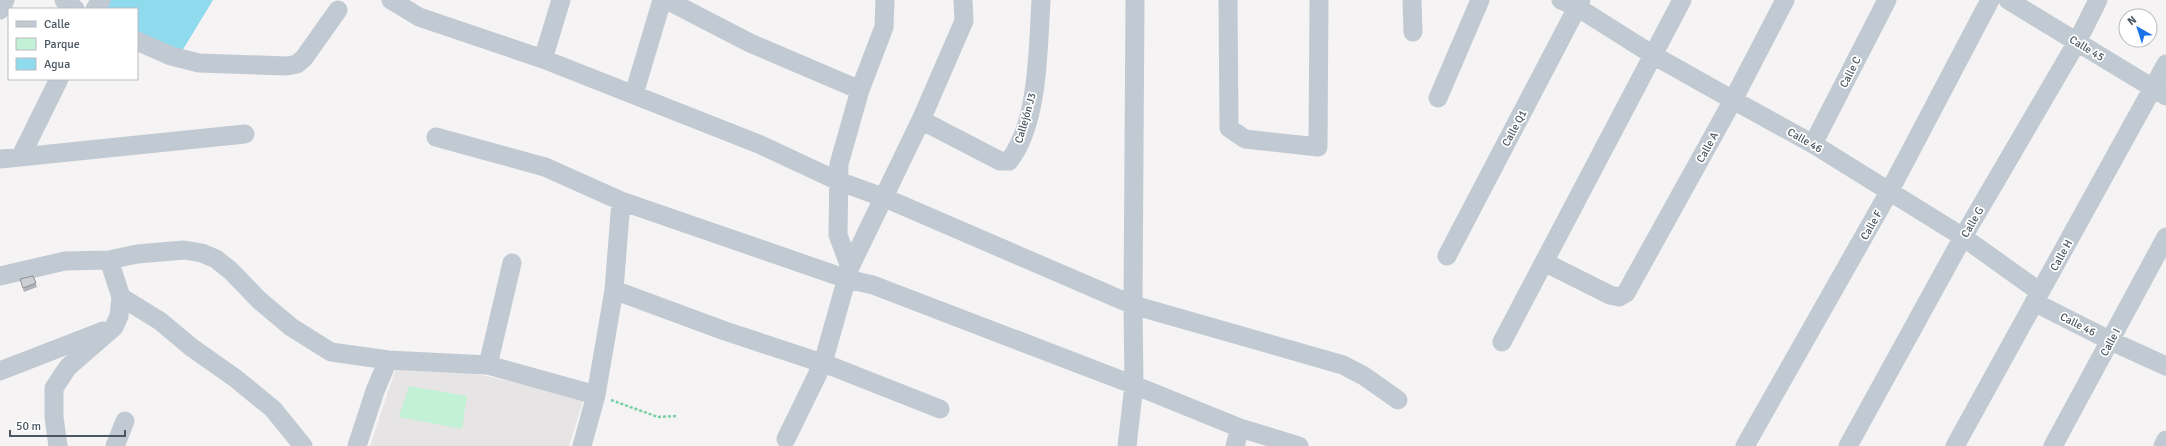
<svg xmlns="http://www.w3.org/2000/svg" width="2166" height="446" font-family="Signika,sans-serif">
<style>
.education{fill:#e6e4e5}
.green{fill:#c3f1d5}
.water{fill:#90daee}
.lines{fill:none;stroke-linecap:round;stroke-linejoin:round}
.path{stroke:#7ad0a6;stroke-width:2.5;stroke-dasharray:3 2;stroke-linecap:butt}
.minor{stroke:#c1cad2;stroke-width:19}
.wall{fill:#b0b2b7}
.building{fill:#cdcfd5;stroke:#909195}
.labels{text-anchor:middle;stroke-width:3.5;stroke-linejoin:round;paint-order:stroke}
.street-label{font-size:11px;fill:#4a5661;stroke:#fff}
</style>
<rect width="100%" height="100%" fill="#f5f3f3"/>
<path class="education" d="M396,368L468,372L584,398L569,446H370Z"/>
<path class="green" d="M409,386L467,396L462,429L399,417Z"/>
<path class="water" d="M108,0H213L176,61L137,41V9H106Z"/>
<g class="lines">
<path class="path" d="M611,400L658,417L677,416"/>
<path class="minor" d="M64,0L75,9
M391,0L419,17L543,59L761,145L838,181L885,198L1133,305L1343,365L1364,376L1398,400
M667,0L750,43L860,90
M1228,0L1229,128L1245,139L1318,147L1319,0
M1412,0L1413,32
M1561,0L1577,7L1653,55L1733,100L1813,144L1963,237L2040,292
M2008,0L2166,96
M95,9L101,0
M0,10L5,0
M137,41L171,56L199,63L287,66L297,64L304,58L338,10
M543,59L561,0
M634,94L662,0
M1438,98L1480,0
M921,120L1000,161H1009C1039,123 1038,47 1041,0
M436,137L545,167L621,201L847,279L873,285L1134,385L1240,428L1299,446
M1813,144L1887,0
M21,156L59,79
M0,159L245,134
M1447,256L1581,0
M109,260L137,254L184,250L202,253L216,259L231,271L259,300L291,327L331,352L388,360L488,365L596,395
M1544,262L1610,295L1619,297L1626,293L1733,100L1785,0
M850,267L838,235L839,164L860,90L884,27L885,0
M0,276L65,261L109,260L121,297L119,316L114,327L68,367L54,388V417L58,446
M614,290L725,331L831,366L940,409
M121,297L160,321L191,347L235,378L273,409L303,446
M2034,302L2111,341L2166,366
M1502,342L1682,0
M488,365L512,263
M0,371L103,331
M786,439L823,363L850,267L921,120L964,21L963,0
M115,446L125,421
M357,446L375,391L388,360
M582,446L596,395L614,290L621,201
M1127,446L1134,385L1133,305L1135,0
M1235,446L1240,428
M1745,446L1889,192L1990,0
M1848,446L1963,237L2077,42L2098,0
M1955,446L2166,64
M2053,446L2166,237
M2163,446L2166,440"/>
</g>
<path class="wall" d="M33,276L37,287L24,292L20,279Z"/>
<path class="building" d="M33,276L36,283L23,288L20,279Z"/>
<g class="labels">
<g class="street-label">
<text transform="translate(2087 48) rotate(31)" y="4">Calle 45</text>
<text transform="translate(1850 72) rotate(-63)" y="4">Calle C</text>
<text transform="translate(1025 118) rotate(-74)" y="4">Callejón J3</text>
<text transform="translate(1514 128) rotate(-62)" y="4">Calle Q1</text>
<text transform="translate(1805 140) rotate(30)" y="4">Calle 46</text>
<text transform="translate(1707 147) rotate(-61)" y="4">Calle A</text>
<text transform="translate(1972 222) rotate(-60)" y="4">Calle G</text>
<text transform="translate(1871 225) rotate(-60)" y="4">Calle F</text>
<text transform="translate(2061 255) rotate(-61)" y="4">Calle H</text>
<text transform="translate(2078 324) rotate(27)" y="4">Calle 46</text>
<text transform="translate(2110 342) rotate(-62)" y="4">Calle I</text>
</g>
</g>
<rect x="8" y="8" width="130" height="72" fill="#ffffff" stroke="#b7bbc0"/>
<rect x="16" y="21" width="20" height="6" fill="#c1cad2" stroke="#b7bbc0"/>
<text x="44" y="28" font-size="12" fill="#4a5661">Calle</text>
<rect x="16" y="38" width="20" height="12" fill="#c3f1d5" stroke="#b7bbc0"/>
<text x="44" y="48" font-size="12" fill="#4a5661">Parque</text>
<rect x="16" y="58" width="20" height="12" fill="#90daee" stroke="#b7bbc0"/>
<text x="44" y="68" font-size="12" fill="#4a5661">Agua</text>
<g transform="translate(2138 28) rotate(321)"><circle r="19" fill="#ffffff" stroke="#b7bbc0"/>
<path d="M0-3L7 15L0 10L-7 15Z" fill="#1a73e8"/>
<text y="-6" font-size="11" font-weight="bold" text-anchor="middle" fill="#4a5661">N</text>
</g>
<path d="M10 430v6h115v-6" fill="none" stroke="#4a5661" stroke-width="2"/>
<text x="16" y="430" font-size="12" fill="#4a5661" stroke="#ffffff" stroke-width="3" paint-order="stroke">50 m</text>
</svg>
